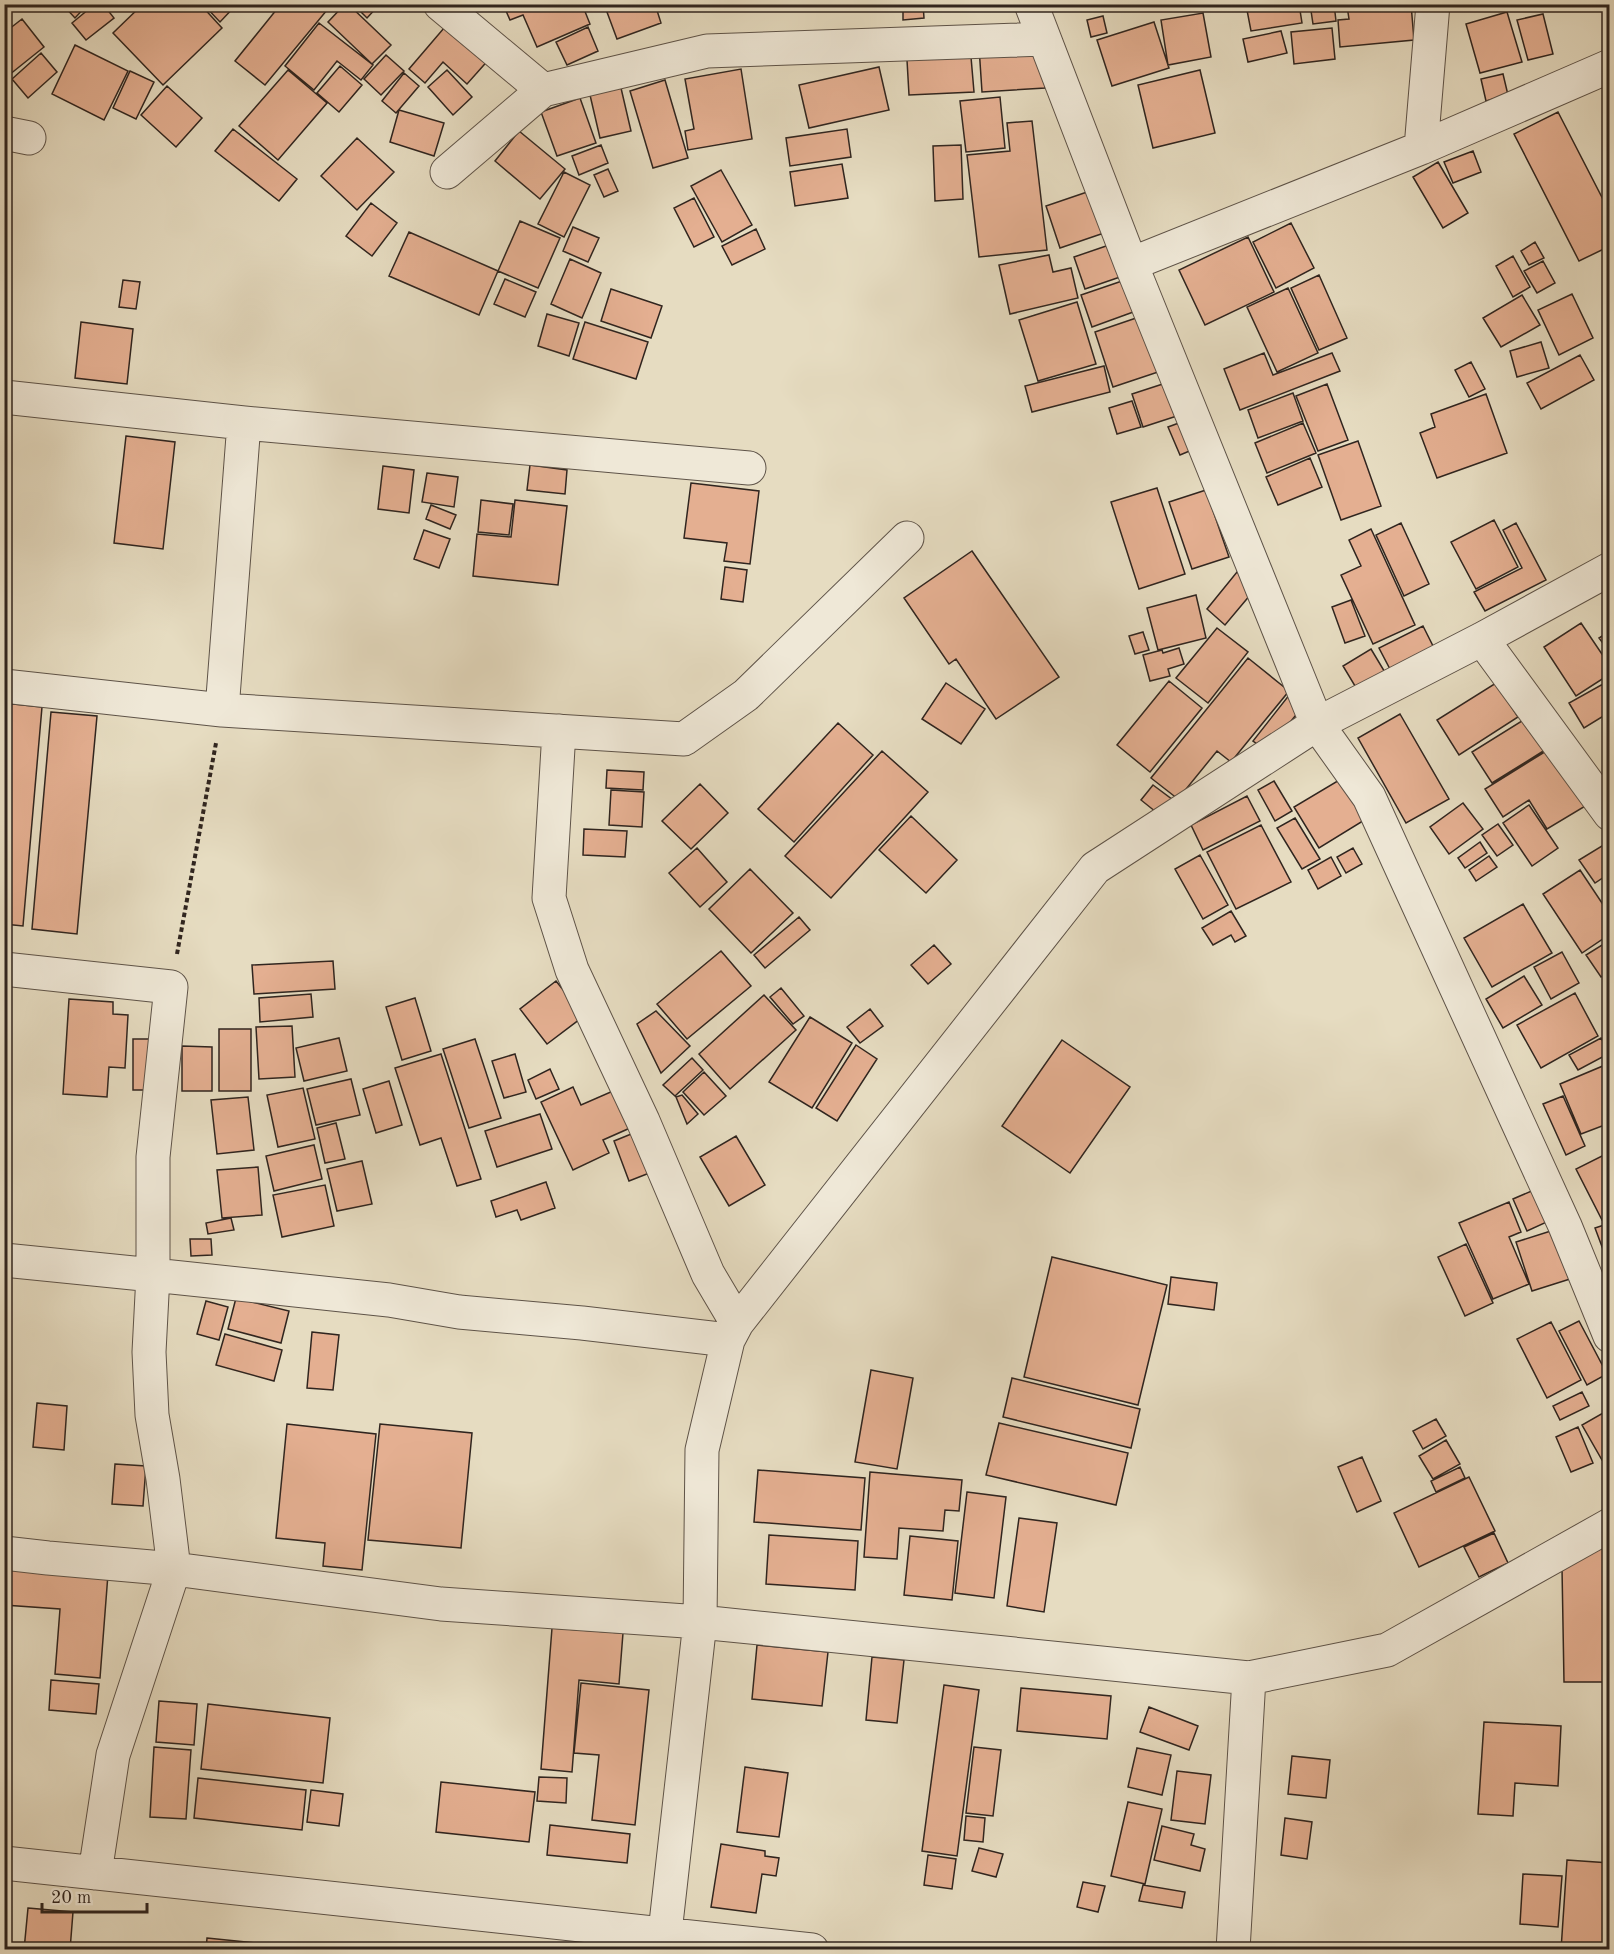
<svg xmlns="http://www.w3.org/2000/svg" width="1614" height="1954" font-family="'Old Standard TT',serif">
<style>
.building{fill:#e4af91;stroke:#30251f;stroke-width:1.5}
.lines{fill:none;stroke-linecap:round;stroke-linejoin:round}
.minor-casing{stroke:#5e5348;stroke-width:35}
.path{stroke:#30251f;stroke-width:4;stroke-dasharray:4.5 3;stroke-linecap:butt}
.minor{stroke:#efe8d7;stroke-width:33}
</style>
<rect width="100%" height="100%" fill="#e6dcc1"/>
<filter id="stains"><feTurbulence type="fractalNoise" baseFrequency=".00333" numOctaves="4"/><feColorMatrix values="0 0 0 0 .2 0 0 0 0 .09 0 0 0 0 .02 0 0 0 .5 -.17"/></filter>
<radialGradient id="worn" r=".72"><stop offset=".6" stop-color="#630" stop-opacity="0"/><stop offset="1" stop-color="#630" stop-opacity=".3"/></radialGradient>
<path class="building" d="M62,4H88L75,18Z
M95,4H103L114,18L86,40L72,23Z
M143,4H200L222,28L163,85L113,33Z
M203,4H237L220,22Z
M281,4H332L265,85L235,61Z
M345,4H348L391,45L372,64L328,22Z
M353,4H380L367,18Z
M503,4H582L590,24L537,47L523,15L510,20Z
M604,4H655L661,23L617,39Z
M903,4H923L924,18L903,20Z
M1299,4L1302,23L1251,31L1246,5Z
M1310,4H1334L1336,21L1313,24Z
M1362,4H1411L1414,40L1340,47L1338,20L1349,19L1347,6Z
M1507,12L1522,62L1480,73L1466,24Z
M1203,13L1211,57L1168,65L1161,20Z
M1543,14L1553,54L1528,60L1517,20Z
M1103,16L1107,33L1091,37L1087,20Z
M22,19L44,47L9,75L4,69V33Z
M450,21L491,57L467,84L443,62L425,83L409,69Z
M1154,22L1169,68L1112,86L1097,40Z
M319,23L373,65L361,80L337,61L314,90L285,66Z
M588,27L598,51L567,65L556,42Z
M1332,28L1335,59L1294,64L1291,32Z
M1281,31L1287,53L1248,62L1243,39Z
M1042,43L1045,88L982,92L979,47Z
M75,45L128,71L104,120L52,94Z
M41,53L57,72L28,98L12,79Z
M386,55L404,71L381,95L364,79Z
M971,57L974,92L909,95L907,60Z
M340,66L362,85L339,112L317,93Z
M879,67L889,110L809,128L799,85Z
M741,69L752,139L688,150L685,131L694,129L685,79Z
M288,70L327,103L278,160L239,126Z
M447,70L472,97L453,115L428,87Z
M1200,70L1215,133L1153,148L1138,85Z
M130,71L154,82L136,119L113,108Z
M404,73L419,86L396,113L382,101Z
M1503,74L1508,95L1486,101L1481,79Z
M665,80L688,158L653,168L630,91Z
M167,86L202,118L176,147L141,115Z
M621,88L631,131L600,138L590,95Z
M1000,97L1005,148L966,152L960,101Z
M580,98L596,143L557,156L541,112Z
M399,110L444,123L434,156L390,142Z
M1558,112L1610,213V246L1579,261L1514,134Z
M1032,121L1047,250L979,257L967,155L1010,151L1007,123Z
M233,129L297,179L279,201L215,151Z
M847,129L851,157L790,166L786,138Z
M519,131L565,169L540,199L495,161Z
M357,138L394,172L357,210L321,176Z
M601,145L608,163L579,175L572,156Z
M961,145L963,199L935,201L933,146Z
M1473,151L1481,172L1453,183L1444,162Z
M1438,162L1468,213L1443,228L1413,177Z
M842,164L848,198L795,206L790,172Z
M608,169L618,191L604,197L594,175Z
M721,170L752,225L722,242L691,186Z
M564,172L590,185L564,237L538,224Z
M1093,190L1107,232L1060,248L1046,206Z
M694,198L714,237L694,247L674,208Z
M371,203L397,223L372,256L346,236Z
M520,221L560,238L538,288L498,271Z
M1291,223L1314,268L1276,288L1253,242Z
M573,227L599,238L588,262L563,251Z
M756,229L765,249L732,265L722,246Z
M409,232L498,271L479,315L389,276Z
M1248,237L1274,292L1205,325L1179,270Z
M1535,242L1544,258L1529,265L1521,251Z
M1112,244L1123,276L1085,289L1074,257Z
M1049,255L1053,272L1071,268L1078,298L1010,314L999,265Z
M1513,256L1530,287L1513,297L1496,266Z
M570,259L601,273L582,318L551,304Z
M1543,261L1555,283L1537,293L1524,271Z
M1319,275L1347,338L1319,350L1291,288Z
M505,279L536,292L525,317L494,304Z
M123,280L140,282L136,309L119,307Z
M1125,280L1136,311L1092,327L1081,295Z
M1288,288L1318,353L1277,372L1247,307Z
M611,289L662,306L651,338L601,321Z
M1572,294L1593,338L1559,355L1538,310Z
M1522,295L1540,325L1501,347L1483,318Z
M1077,302L1096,364L1038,381L1019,320Z
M547,314L579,323L569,356L538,346Z
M1145,315L1164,370L1113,387L1095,332Z
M81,322L133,329L127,384L75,378Z
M585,322L648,342L636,379L573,359Z
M1541,342L1549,368L1517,377L1510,351Z
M1264,353L1273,375L1332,353L1340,371L1240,410L1224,369Z
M1580,355L1594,380L1541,409L1527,383Z
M1471,362L1485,389L1469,397L1455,370Z
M1104,366L1110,392L1032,412L1025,386Z
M1172,381L1183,414L1143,427L1132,394Z
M1327,384L1348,440L1318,451L1296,396Z
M1293,393L1303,421L1258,438L1248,410Z
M1486,394L1507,453L1437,478L1420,433L1435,427L1431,414Z
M1132,401L1141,427L1117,434L1109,408Z
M1187,420L1199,447L1180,455L1168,427Z
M1303,423L1316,453L1267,473L1255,443Z
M126,436L175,442L163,549L114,543Z
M1358,441L1381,506L1341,520L1318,455Z
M1310,458L1322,487L1278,505L1266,477Z
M530,465L567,470L565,494L527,490Z
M383,466L414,470L409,513L378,509Z
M427,473L458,477L454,507L422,502Z
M691,483L759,491L750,564L724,561L727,543L684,538Z
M1157,488L1185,574L1139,589L1111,502Z
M1206,490L1229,557L1192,569L1169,502Z
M481,500L513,504L509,535L478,532Z
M515,500L567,506L558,585L473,576L477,534L511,537Z
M431,505L456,515L450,529L426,519Z
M1494,520L1518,567L1476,589L1451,542Z
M1401,523L1429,584L1404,596L1376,535Z
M1516,523L1546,580L1485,611L1474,592L1522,568L1503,530Z
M1371,529L1415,625L1373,644L1341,575L1361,566L1349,540Z
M424,530L450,539L439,568L414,559Z
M4,536H10L4,597Z
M972,551L1059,677L996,719L956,659L949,664L904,598Z
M725,567L747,570L743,602L721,599Z
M1237,572L1256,588L1225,625L1207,609Z
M1196,595L1206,638L1158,650L1147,608Z
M1351,600L1365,636L1345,643L1332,607Z
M1581,623L1610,666V674L1576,696L1544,647Z
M1423,626L1435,650L1391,671L1379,648Z
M1217,628L1248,652L1208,703L1176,678Z
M1610,631V653L1599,638Z
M1143,632L1149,650L1135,654L1129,636Z
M1179,648L1184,664L1168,669L1170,676L1150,681L1143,655L1162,650L1163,653Z
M1371,649L1386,674L1358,691L1343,666Z
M1248,658L1289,691L1231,762L1217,751L1178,799L1151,778Z
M1169,681L1202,708L1150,772L1117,745Z
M946,683L985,709L961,744L922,719Z
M1496,683L1518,717L1459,755L1437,720Z
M1603,684L1610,695V712L1584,728L1569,703Z
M1290,694L1304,705L1267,751L1253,741Z
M4,703L42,707L23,926L4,924Z
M51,712L97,716L77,934L32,929Z
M1400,714L1449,799L1406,823L1358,738Z
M1525,719L1545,750L1492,783L1472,752Z
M838,723L873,755L794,842L758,809Z
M1551,748L1587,805L1547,829L1529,800L1503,817L1485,789Z
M882,751L928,792L831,898L785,856Z
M607,770L644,772L643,790L606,788Z
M1346,776L1371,816L1319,848L1294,807Z
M1274,781L1292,811L1275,821L1258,790Z
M700,784L728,813L691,849L662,821Z
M1153,785L1173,800L1161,816L1141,800Z
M611,790L644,792L642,827L609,825Z
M1247,796L1260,821L1203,850L1191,825Z
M1463,803L1483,829L1449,854L1430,827Z
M1529,805L1558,848L1532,866L1503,823Z
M911,816L957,860L926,893L879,850Z
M1295,818L1320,859L1302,869L1277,828Z
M1498,824L1513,845L1497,856L1482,835Z
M1261,825L1291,882L1236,909L1207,852Z
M584,829L627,831L625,857L583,855Z
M1610,841V873L1595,883L1579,860Z
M1480,842L1487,853L1465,868L1458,858Z
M697,848L727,882L700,907L669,873Z
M1353,848L1362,864L1346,873L1337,857Z
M1200,855L1228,905L1203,919L1175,869Z
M1489,856L1497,867L1476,881L1469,870Z
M1331,857L1341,876L1318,889L1308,870Z
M750,869L793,913L751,953L709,909Z
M1580,870L1610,915V934L1582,953L1543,894Z
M1523,904L1552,953L1492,987L1464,938Z
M1231,911L1246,936L1235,942L1231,935L1213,945L1202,928Z
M799,917L810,930L765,968L754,955Z
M1610,940V971L1601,977L1586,955Z
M934,945L951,964L928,984L911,965Z
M721,951L751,986L687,1039L657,1004Z
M1562,952L1579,983L1551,999L1534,967Z
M333,961L335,989L254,994L252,965Z
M1524,976L1542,1005L1503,1028L1486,999Z
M556,981L584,1016L547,1044L520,1009Z
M781,988L804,1016L793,1024L770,997Z
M1575,993L1598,1036L1541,1068L1517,1025Z
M311,994L313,1017L260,1022L259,998Z
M764,995L796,1030L730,1089L699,1054Z
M415,998L431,1051L402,1060L386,1007Z
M69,999L113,1002V1014L128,1015L125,1068L109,1067L107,1097L63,1094Z
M870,1009L883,1026L860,1043L847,1027Z
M656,1011L690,1046L661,1073L637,1024Z
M810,1017L852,1043L812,1108L769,1082Z
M292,1026L295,1077L259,1079L256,1027Z
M219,1029H251V1091H219Z
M339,1038L347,1071L304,1081L296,1048Z
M1601,1038L1610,1053L1578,1070L1569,1055Z
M133,1039H155V1090H133Z
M475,1039L501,1118L469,1128L443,1049Z
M1062,1040L1130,1087L1070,1173L1002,1126Z
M856,1045L877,1059L837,1121L816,1108Z
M182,1046L212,1047V1091H182Z
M441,1054L481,1179L457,1186L441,1138L420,1145L395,1068Z
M515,1054L526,1092L504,1098L492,1061Z
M692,1058L703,1070L675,1096L663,1085Z
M1610,1063V1123L1581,1134L1560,1084Z
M550,1069L559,1089L536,1099L528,1080Z
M704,1072L726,1096L704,1115L683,1092Z
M351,1079L360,1115L316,1125L307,1089Z
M389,1081L402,1125L376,1133L363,1089Z
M573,1087L581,1105L613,1091L630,1128L603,1140L609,1153L573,1170L541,1102Z
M303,1088L315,1139L278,1147L267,1095Z
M682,1095L698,1114L687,1124L676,1097Z
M1563,1096L1585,1146L1566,1155L1543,1104Z
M248,1097L254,1150L217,1154L211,1100Z
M540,1114L552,1149L497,1167L485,1131Z
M336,1123L345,1159L325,1163L317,1128Z
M641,1130L657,1170L629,1181L614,1141Z
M736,1136L765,1185L729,1206L700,1157Z
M314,1145L322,1179L274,1191L266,1156Z
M1604,1155L1610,1167V1216L1602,1220L1576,1169Z
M362,1161L372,1204L337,1211L327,1169Z
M258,1167L262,1215L222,1218L217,1170Z
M546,1182L555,1208L521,1220L517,1210L496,1217L491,1201Z
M325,1185L334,1226L282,1237L273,1195Z
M1534,1190L1549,1221L1527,1231L1513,1199Z
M1509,1202L1521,1232L1509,1237L1529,1284L1493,1299L1459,1223Z
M231,1218L234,1230L208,1234L206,1223Z
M1610,1223V1259L1607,1260L1595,1228Z
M1554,1230L1570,1279L1532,1291L1516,1242Z
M190,1239H211L212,1255L191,1256Z
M1466,1244L1493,1303L1465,1316L1438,1257Z
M1052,1257L1167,1285L1138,1405L1024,1377Z
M1171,1277L1217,1283L1214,1310L1168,1304Z
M236,1298L289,1311L281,1343L228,1329Z
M206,1301L228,1307L219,1340L197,1334Z
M1579,1321L1607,1374L1587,1385L1559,1331Z
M1551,1322L1581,1380L1547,1398L1517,1339Z
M312,1332L339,1335L333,1390L307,1388Z
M225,1334L282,1350L274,1381L216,1365Z
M871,1370L913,1378L897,1469L855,1462Z
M1012,1378L1140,1409L1131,1448L1003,1417Z
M1582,1392L1589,1406L1560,1420L1553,1406Z
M4,1393L11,1394L6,1451H4Z
M37,1403L67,1406L64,1450L33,1447Z
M1610,1409V1456L1602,1460L1582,1425Z
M1436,1419L1446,1436L1423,1449L1413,1431Z
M999,1423L1128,1453L1116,1505L986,1475Z
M287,1424L376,1434L362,1570L323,1566L325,1543L276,1538Z
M380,1424L472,1433L461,1548L368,1540Z
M1578,1427L1593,1463L1571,1472L1556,1437Z
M1446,1440L1460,1464L1433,1479L1419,1456Z
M1362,1457L1381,1501L1357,1512L1338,1467Z
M115,1464L146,1466L143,1506L112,1504Z
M1460,1467L1465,1478L1436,1492L1431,1481Z
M758,1470L865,1478L861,1530L754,1522Z
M870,1472L962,1480L959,1511L945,1510L943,1531L899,1528L897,1559L864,1557Z
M1469,1477L1495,1531L1419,1567L1394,1513Z
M967,1492L1006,1497L994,1598L955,1593Z
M1019,1518L1057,1523L1044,1612L1007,1606Z
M1494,1533L1508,1563L1479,1577L1464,1547Z
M769,1535L858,1541L855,1590L766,1584Z
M910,1536L958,1541L952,1600L904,1595Z
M1610,1544V1682H1564L1562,1568Z
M4,1565L108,1574L100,1678L55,1674L60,1609L4,1605Z
M552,1628L623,1633L619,1684L579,1680L572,1772L541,1769Z
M757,1645L828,1652L822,1706L752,1699Z
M872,1657L904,1660L897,1723L866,1720Z
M51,1680L99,1684L96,1714L49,1710Z
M581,1683L649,1690L635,1825L592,1820L599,1755L574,1753Z
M944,1685L979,1690L957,1856L922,1851Z
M1021,1688L1111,1696L1107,1739L1017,1731Z
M159,1701L197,1704L194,1745L156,1742Z
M208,1704L330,1718L323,1783L201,1769Z
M1149,1707L1198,1726L1189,1750L1140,1732Z
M1484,1722L1561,1726L1558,1786L1515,1783L1513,1816L1478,1814Z
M154,1747L191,1750L186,1819L150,1817Z
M974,1747L1001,1750L993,1816L966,1813Z
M1137,1748L1171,1755L1162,1795L1128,1787Z
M1292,1756L1330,1760L1326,1798L1288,1794Z
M745,1767L788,1773L779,1837L737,1832Z
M1177,1771L1211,1775L1205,1824L1171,1820Z
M539,1777L567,1778L566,1803L537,1801Z
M198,1778L306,1790L302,1830L194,1818Z
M441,1782L535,1792L529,1842L436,1832Z
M311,1790L343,1794L339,1826L307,1822Z
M1128,1802L1162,1809L1145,1884L1111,1876Z
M966,1816L985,1818L983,1842L964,1840Z
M1285,1818L1312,1822L1307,1859L1281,1855Z
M550,1825L630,1834L627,1863L547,1855Z
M1162,1826L1194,1834L1191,1845L1205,1849L1200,1871L1154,1860Z
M721,1844L765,1851V1856L779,1858L776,1876L762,1874L756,1913L711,1907Z
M979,1848L1003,1854L996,1877L972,1871Z
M928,1855L956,1859L952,1889L924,1885Z
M1567,1860L1610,1863V1950H1561Z
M1523,1874L1562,1876L1558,1927L1520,1924Z
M1083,1882L1105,1886L1098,1912L1077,1907Z
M1143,1885L1185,1892L1182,1908L1139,1901Z
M28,1908L73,1912L70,1950H24Z
M207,1938L305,1948V1950H206Z"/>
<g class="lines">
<g class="minor-casing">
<path id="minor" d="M440,4L543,90
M1031,4L1131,264L1317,724L1369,797L1565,1226L1610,1336
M4,133L29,138
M1421,148L1433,4
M447,172L543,90L707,51L1044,39
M1131,264L1421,148L1610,66
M4,397L244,423L749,468
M1482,639L1610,814
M4,686L222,710L684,739L746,695L907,538
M222,710L244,423
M559,731L549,898L572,970L643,1121L708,1274L737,1323
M4,969L171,987L153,1157V1275L389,1300L459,1312L582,1323L728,1340
M4,1260L153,1275L149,1352L152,1415L163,1479L174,1569L113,1755L95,1873
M4,1553L48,1558L174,1569L441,1604L700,1622L1249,1678L1387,1650L1610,1525
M4,1863L812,1950
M663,1950L700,1622L702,1450L728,1340L737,1323L1095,868L1317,724L1482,639L1610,569
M1233,1950L1249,1678"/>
</g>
<path class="path" d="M177,954L216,743"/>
<use href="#minor" class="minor"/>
</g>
<rect width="1614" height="1954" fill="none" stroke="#e6dcc1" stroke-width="24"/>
<rect x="6" y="6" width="1602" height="1942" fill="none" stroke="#30251f" stroke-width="3"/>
<rect x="12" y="12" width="1590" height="1930" fill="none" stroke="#30251f" stroke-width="1.5"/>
<path d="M42 1903v9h105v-9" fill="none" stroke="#30251f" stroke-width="3"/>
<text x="51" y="1903" font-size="18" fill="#30251f" stroke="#efe8d7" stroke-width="4.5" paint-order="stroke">20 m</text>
<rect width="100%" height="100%" filter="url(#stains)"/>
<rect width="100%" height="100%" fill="url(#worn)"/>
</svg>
